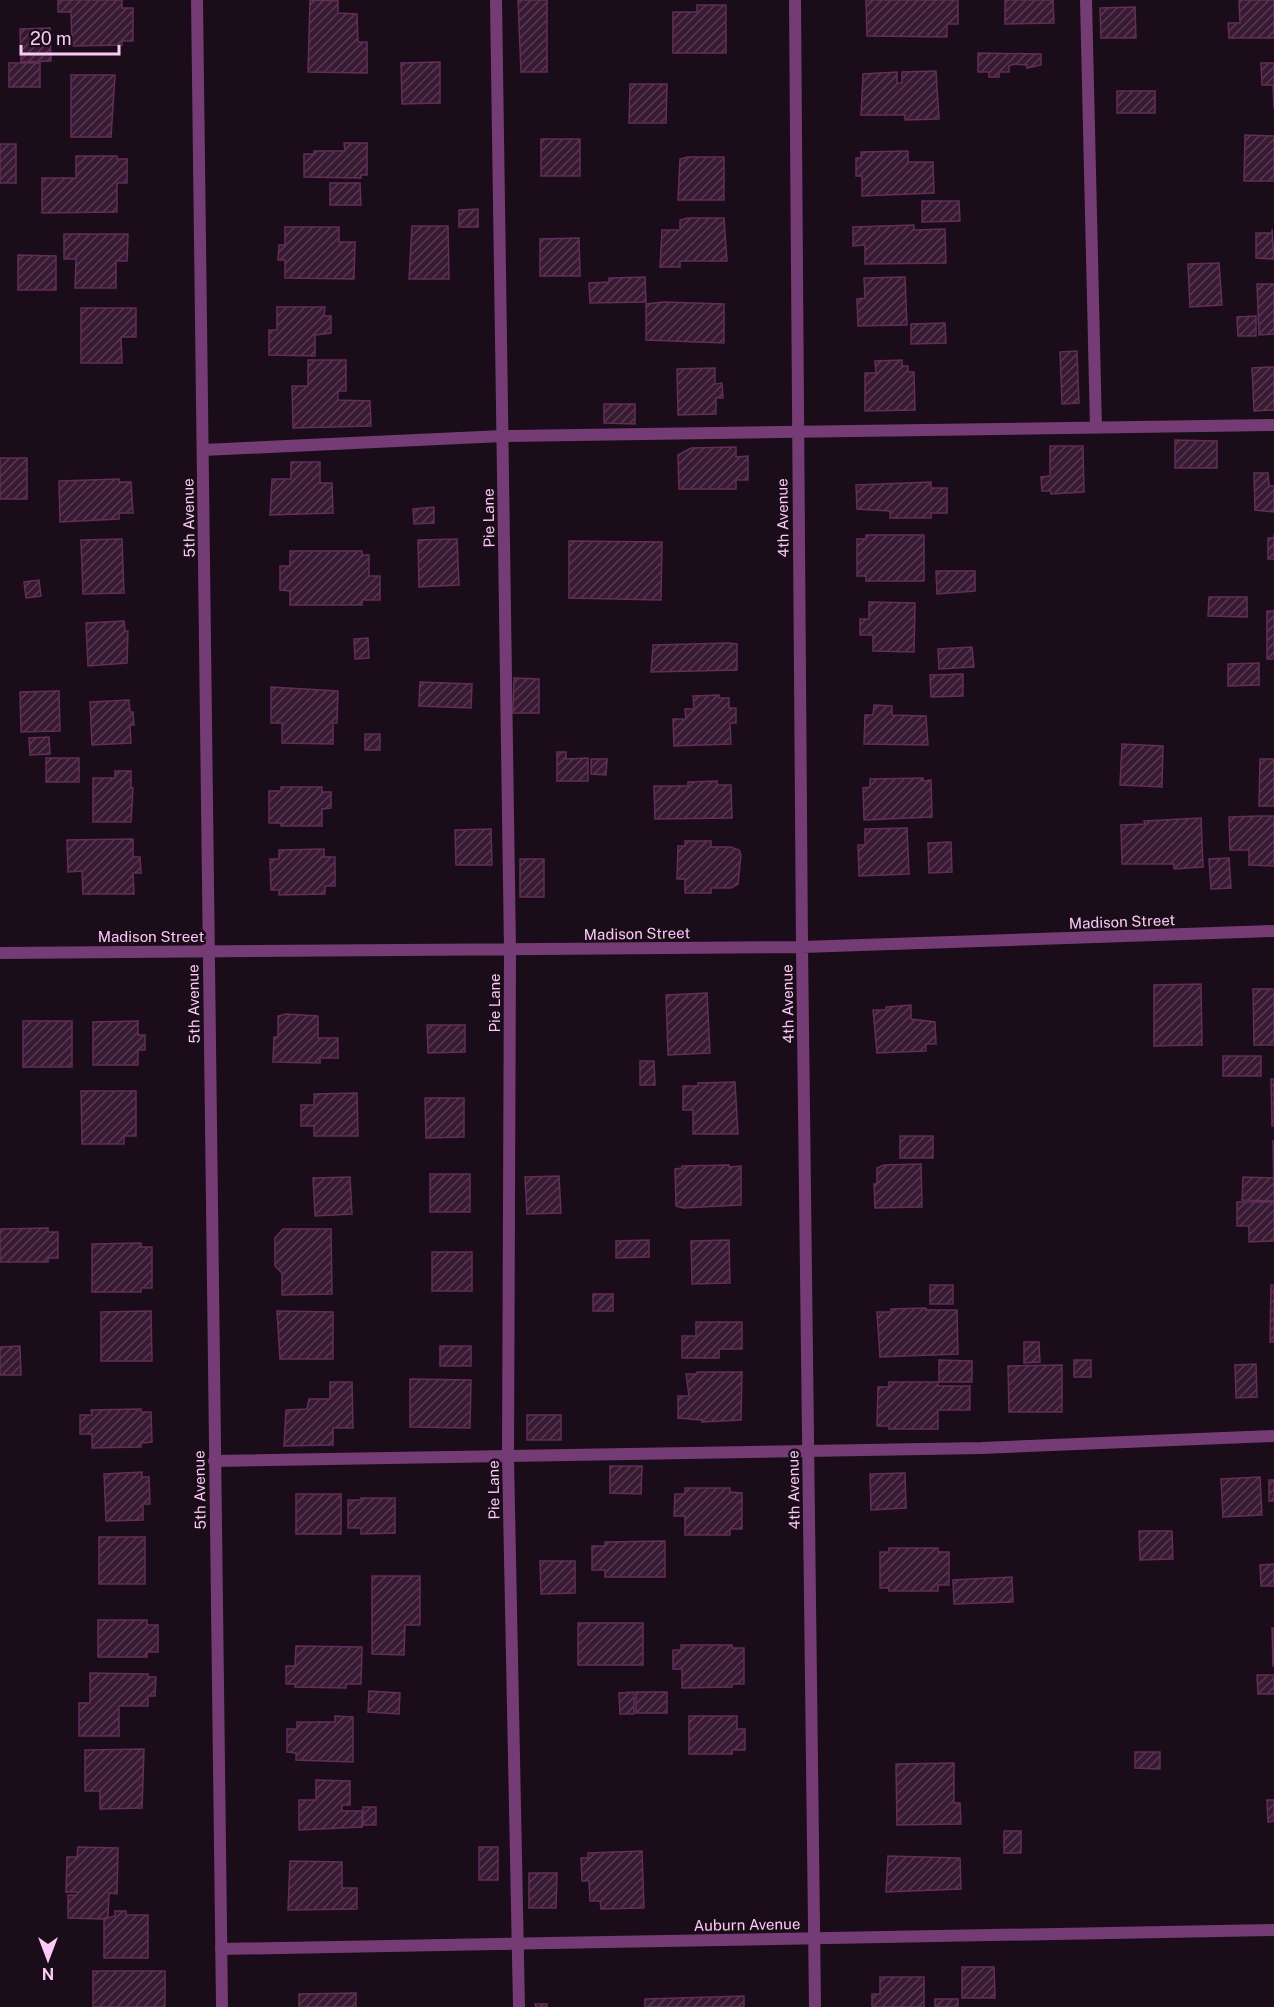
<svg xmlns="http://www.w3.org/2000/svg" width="1274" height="2007" font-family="'Public Sans',sans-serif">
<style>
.building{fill:url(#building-hatch);stroke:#632d5a;stroke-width:1.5}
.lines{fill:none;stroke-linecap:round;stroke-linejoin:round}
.service{stroke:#753b74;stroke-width:12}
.minor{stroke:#753b74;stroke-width:12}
.tertiary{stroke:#753b74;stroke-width:12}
.labels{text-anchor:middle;stroke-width:5;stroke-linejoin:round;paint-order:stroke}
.street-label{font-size:15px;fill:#fbc9f6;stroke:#1a0c18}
</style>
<defs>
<pattern id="building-hatch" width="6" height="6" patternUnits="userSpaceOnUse" patternTransform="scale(1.5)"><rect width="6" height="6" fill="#391a33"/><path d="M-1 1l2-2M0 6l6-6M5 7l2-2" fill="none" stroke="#573a51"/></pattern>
</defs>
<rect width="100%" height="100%" fill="#1a0c18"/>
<path class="building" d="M58,0H122V8H133V41H122V45L72,46L71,12H58Z
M310,0L338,1V13L357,14L358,42H367V73L308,72Z
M518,0H547V72H521Z
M866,0H958V24H947V37L867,36Z
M1005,0H1053L1054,23L1005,24Z
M1239,0H1274V38H1229L1228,23H1240Z
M697,5H726V53H673V12H697Z
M1135,7L1136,38H1101L1100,8Z
M50,28L51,61L21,62L20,29Z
M978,53L1041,54V65L1027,68V65L1014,64L1009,66V72H999V77H989V72H978Z
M440,62V103L402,104L401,63Z
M9,63H40V87H9Z
M1261,63H1274V109L1273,85H1262Z
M936,71L939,119L905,120V115H861L863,74L897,72V83H902V72Z
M71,75H115L111,137H71Z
M630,84H667L666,123H629Z
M1117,91H1155V113H1117Z
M1245,135L1274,136V181H1244Z
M541,139H580V176H541Z
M344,143H367V175H361V178L304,177V154H314V151H345Z
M0,144H16V183H0Z
M908,151V162H933L934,193L862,196V176H856V158H861V152Z
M76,156H117V159H127V183H117V212L42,213V178H76Z
M688,157H724V200H678L680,159Z
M330,183H360L361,205H330Z
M922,201H959L960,221L922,222Z
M478,209V227H459V210Z
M688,218H724L727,261H680V267H660L662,230H680V220Z
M914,225V230L945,229L946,263L865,264V245L853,246V227Z
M412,226H448L449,279H409Z
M285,227H339V242H355L354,279L285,278V260H278L279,245H285Z
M1272,229L1274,259L1256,258V233H1272Z
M64,234H128L127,261H116V288H75L76,259H64Z
M579,238L580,276H540V239Z
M18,255L56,256V290H18Z
M1219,263L1222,305L1190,307L1188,264Z
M645,277L646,302L590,303L589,283L609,282V278Z
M905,277L907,325L858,326L857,299L865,298L864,278Z
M1257,284H1274V334L1259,335Z
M664,302L724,304V343L646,340V304Z
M277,307H325L324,316H331V333L315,335V356L269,355V330H277Z
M81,308H136V337H121L122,363H81Z
M1256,316V336H1238L1237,317Z
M945,323L946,343L911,344V324Z
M1077,351L1079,403L1062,404L1060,352Z
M308,360H346V391H338V400L370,401L371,426L293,428L292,386H308Z
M902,360V366H908V372H914L915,410L865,411V373H876L875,361Z
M1274,367V410L1254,411L1252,368Z
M715,368V384L722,383L723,398H716V414L678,415L677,369Z
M604,404H635V424L604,423Z
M1175,440L1217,441V468H1175Z
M1050,446H1083L1084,492L1051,494V491H1042L1041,477L1050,476Z
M736,447V457L748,456V480H736V489H679L678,455L691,448Z
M0,458H27V499H0Z
M291,462H320V483H332L333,513L270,515L272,479H291Z
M1254,473H1268L1269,486H1274V512L1255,510Z
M119,479V482H131L133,513H119V519L60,522L59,481Z
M931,482V488H947V513H931V518H890V511L857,509L856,485Z
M434,507V523L414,524L413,509Z
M1274,534V559H1268V538H1274Z
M866,535H924V581H866V576H857V539H866Z
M122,539L124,593L83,594L81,540Z
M457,539L459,585L419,587L418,540Z
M569,541L662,542L661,600L569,598Z
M290,551H362V555H369V576H380V600H362V605H290V591L280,590V566H290Z
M936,571H975V591L937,594Z
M39,580L41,596L26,598L24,582Z
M1209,597H1247V617L1208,616Z
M869,602L915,603L914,652L873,651V635H860V619H869Z
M1267,611H1274V659H1267Z
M124,621L125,631H128L127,663L88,666L86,623Z
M368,638L369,658L355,659L354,639Z
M729,643L737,644V670L651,672L653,645Z
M972,647L974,667L939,669L938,649Z
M1259,663V685L1228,686V664Z
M963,674V696L931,697L930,675Z
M514,678L539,679V713H513Z
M420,682L472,684L471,708L419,706Z
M271,687L338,691L337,723H333V744L282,743V723H271Z
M59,691L60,731L21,732L20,692Z
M719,695V698H729V708H736V723H730L731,744L674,746L673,719H686L685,709H694L693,696Z
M129,700L130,712H133L134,725H130L131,743L92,745L90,702Z
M874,705L892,706V715L926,716L928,745L864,744L865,715H873Z
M365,734H380V750H365Z
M49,737L50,754L30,755L29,738Z
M1122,744L1163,746L1162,787L1120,785Z
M557,752H566V759L588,758V781H557Z
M46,758H79V782H46Z
M591,759H607L606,775L591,774Z
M1260,759H1274V806H1259Z
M115,771H131V788H133L131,822H93V778H115Z
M923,778V781L931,780L932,817L864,820L863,788L870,787V779Z
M717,781V785H731L732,818L655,819L654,786H688V782Z
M281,787H322V792H331V808L322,809V826H281V823H269V791H281Z
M1259,816H1274V866L1249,865V850H1230L1229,817Z
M1201,818L1203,867L1174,869V864H1122L1121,825L1145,824L1144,821Z
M907,828L909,874L859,876L858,845H865V829Z
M491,829L492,865H456L455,830Z
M133,839V857H140L141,873H133L134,894H83L82,871L68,872L67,840Z
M685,841H711V847H731L739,850L741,855L738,884L731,888H711V893H685V879H677L678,846H685Z
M951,842L952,872L929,873L928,843Z
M324,849V857H335V886H325V894L279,895V890H271L270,859H279V850Z
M1229,858L1231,888L1211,889L1209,859Z
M520,859H544V897H520Z
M1201,984L1202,1045L1154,1046V985Z
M1253,989H1274V1045H1254Z
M707,993L710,1053L668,1055L666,995Z
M911,1005V1019L935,1022L936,1044H926V1051L877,1053L873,1010H886V1007Z
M286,1014L318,1016V1038H338V1058H320V1063L273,1062L274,1037H278V1016Z
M23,1021H72V1067H23Z
M138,1021V1035H145V1050H138V1065H93V1022Z
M427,1025H465V1052L428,1053Z
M1223,1056H1261V1076H1223Z
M640,1061H654L655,1085H640Z
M1271,1079H1274V1126H1272Z
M735,1082L738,1134H693V1110H683V1086H698V1083Z
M81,1091H136V1136H124V1144H82Z
M357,1093L358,1136H314V1126H301V1105H314V1094Z
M425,1098H464V1137L426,1138Z
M900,1136H933V1158H900Z
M1273,1140L1274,1201L1242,1200L1243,1177L1274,1178Z
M921,1164L922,1207L875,1208L874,1184H877V1168L884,1165Z
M729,1165V1167L741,1166V1205L683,1208L676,1206L675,1169L683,1168L682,1166Z
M430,1174H470V1212H430Z
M559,1176L561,1213L527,1214L525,1177Z
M350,1177L352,1214L315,1216L313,1178Z
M1237,1202H1274V1241L1249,1242V1226H1237Z
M48,1228V1232H58V1258H48V1262H0V1229Z
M283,1229H331L332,1294L282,1295V1273L275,1266V1238Z
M649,1240V1257L616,1258V1241Z
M729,1240L730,1283L692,1284L691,1241Z
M141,1243V1247H152V1288H141V1292H92V1244Z
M432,1252H472V1291H432Z
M930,1285H953V1304H930Z
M1271,1285H1274V1342H1270Z
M593,1294H613V1311H593Z
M926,1308V1310H957L958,1354L880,1357L877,1312H891V1309Z
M151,1311L152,1361H101V1312Z
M277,1311L333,1312V1359H280Z
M696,1322H742V1349H719V1358H682V1336H696Z
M1024,1342H1039L1040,1362L1024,1363Z
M20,1346L21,1375H0V1347Z
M440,1346H471V1366H440Z
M939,1360L972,1361V1382H939Z
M1074,1360H1091V1377H1074Z
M1256,1364L1257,1397L1236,1398L1235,1365Z
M1062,1365V1412H1009L1008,1366Z
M697,1372H742L741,1420L702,1422V1420L678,1418V1396H689L686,1374H697Z
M410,1379L471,1380L470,1428L410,1427Z
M330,1382H352L353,1428H333V1445L284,1446L286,1410L307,1409L309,1399H330Z
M889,1382H938V1386H970V1410H938V1429H889V1426H877L878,1387H889Z
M141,1409V1412H151L152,1442L141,1443V1447L92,1448V1434H80V1415H92L91,1410Z
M527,1415H561V1440H527Z
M610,1466H642L641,1494L610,1493Z
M142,1472V1477H149L150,1504H143V1520L106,1521L104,1474Z
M905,1473L906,1508L871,1510L870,1474Z
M1260,1477L1262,1515L1223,1517L1221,1479Z
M1269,1480H1274V1501H1269Z
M685,1488H730V1492L742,1493V1529H730V1535H685V1516H674L675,1494H685Z
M296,1494H341V1534H296Z
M361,1498H395V1533L361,1534V1528H348V1500H361Z
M1139,1531H1172L1173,1559L1140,1560Z
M99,1537H145V1584H99Z
M665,1541V1577H605V1570H592V1546H605V1542Z
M889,1548H938V1552H949V1585H938V1591H889V1588H880V1552H889Z
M540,1561H575V1593L541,1594Z
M1274,1564V1586H1261L1260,1565Z
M372,1576H420V1625H405L404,1655L372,1654Z
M1012,1577L1013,1602L954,1604L953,1580Z
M98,1620H147V1625H158V1652H147V1657H98Z
M578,1623H643V1665H578Z
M1272,1628H1274V1666H1273Z
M681,1645H732V1648H744V1684H732V1687L682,1688V1669H673V1650H681Z
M296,1646L362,1647L361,1684H346V1688L295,1687V1684H286V1666H295Z
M90,1673L148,1674V1677H156L155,1696H148V1706H119V1736H79V1703H90Z
M1257,1675H1274V1694H1258Z
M369,1691L400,1693L399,1714L368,1712Z
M634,1692V1714H620L619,1693Z
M636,1692H667V1713H636Z
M335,1716L353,1717V1762L296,1760V1753L287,1752V1729H297V1722H335Z
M689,1716H737V1729H745V1750H732V1754H689Z
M144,1749L142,1808L100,1809V1791H85V1750Z
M1135,1752H1160V1769L1135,1768Z
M954,1763V1803H960L961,1824L897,1825L896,1764Z
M316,1780L350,1781V1805H342V1811H362V1827L299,1830V1800H316Z
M1267,1800H1274V1821L1268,1822Z
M363,1807H376V1825H363Z
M1004,1831H1021V1853H1004Z
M78,1847L118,1848L117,1894L109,1893L108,1916L104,1919L68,1918V1895H77V1892H66L67,1857H77Z
M479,1847H498V1880H479Z
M642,1851L644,1908L601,1909L600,1901H590L589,1881H582L581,1858H588V1853Z
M888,1856L960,1858L961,1889L886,1892Z
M290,1861L342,1862V1888H357V1909L288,1910Z
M529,1873H557L556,1908H529Z
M115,1911H126V1915H148V1958H104V1919L115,1916Z
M962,1967H994L995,1998H962Z
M93,1971H165V2007H93Z
M880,1977H924V2007H872V1994H880Z
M356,1993V2007H299V1994Z
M744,1996V2007H645V1999Z
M935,1999H958V2007H935Z
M535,2004H547V2007H536Z"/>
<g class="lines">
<path class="service" d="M1086,0L1096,428
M203,450L503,436L1274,425
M214,1461L982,1448L1274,1436"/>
<path class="minor" d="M496,0L510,950L508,1458L519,2007
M795,0L802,947L815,2007
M0,953L802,947L1274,931
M221,1949L1274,1930"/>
<path class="tertiary" d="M197,0L222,2007"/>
</g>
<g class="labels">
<g class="street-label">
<text transform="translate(189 518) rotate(-91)" y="5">5th Avenue</text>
<text transform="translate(489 518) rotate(-91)" y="5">Pie Lane</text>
<text transform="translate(783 518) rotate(-91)" y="5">4th Avenue</text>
<text transform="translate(1122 922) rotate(-2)" y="5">Madison Street</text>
<text transform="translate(637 934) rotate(-1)" y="5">Madison Street</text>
<text x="151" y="942">Madison Street</text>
<text transform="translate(495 1003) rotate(-90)" y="5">Pie Lane</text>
<text transform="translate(194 1004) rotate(-91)" y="5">5th Avenue</text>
<text transform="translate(788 1004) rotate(-91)" y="5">4th Avenue</text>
<text transform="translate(200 1490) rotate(-91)" y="5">5th Avenue</text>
<text transform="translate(494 1490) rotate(-91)" y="5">Pie Lane</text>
<text transform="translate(794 1490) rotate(-91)" y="5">4th Avenue</text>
<text transform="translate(747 1925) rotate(-1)" y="5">Auburn Avenue</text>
</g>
</g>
<g transform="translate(48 1959) rotate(180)" stroke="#1a0c18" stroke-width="4.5" paint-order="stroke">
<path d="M0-4.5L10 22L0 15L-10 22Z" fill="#fbc9f6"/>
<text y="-9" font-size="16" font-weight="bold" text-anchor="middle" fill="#fbc9f6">N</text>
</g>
<path d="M21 45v9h98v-9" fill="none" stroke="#fbc9f6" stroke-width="3"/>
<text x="30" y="45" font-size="18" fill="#fbc9f6" stroke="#1a0c18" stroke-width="4.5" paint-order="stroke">20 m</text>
</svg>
